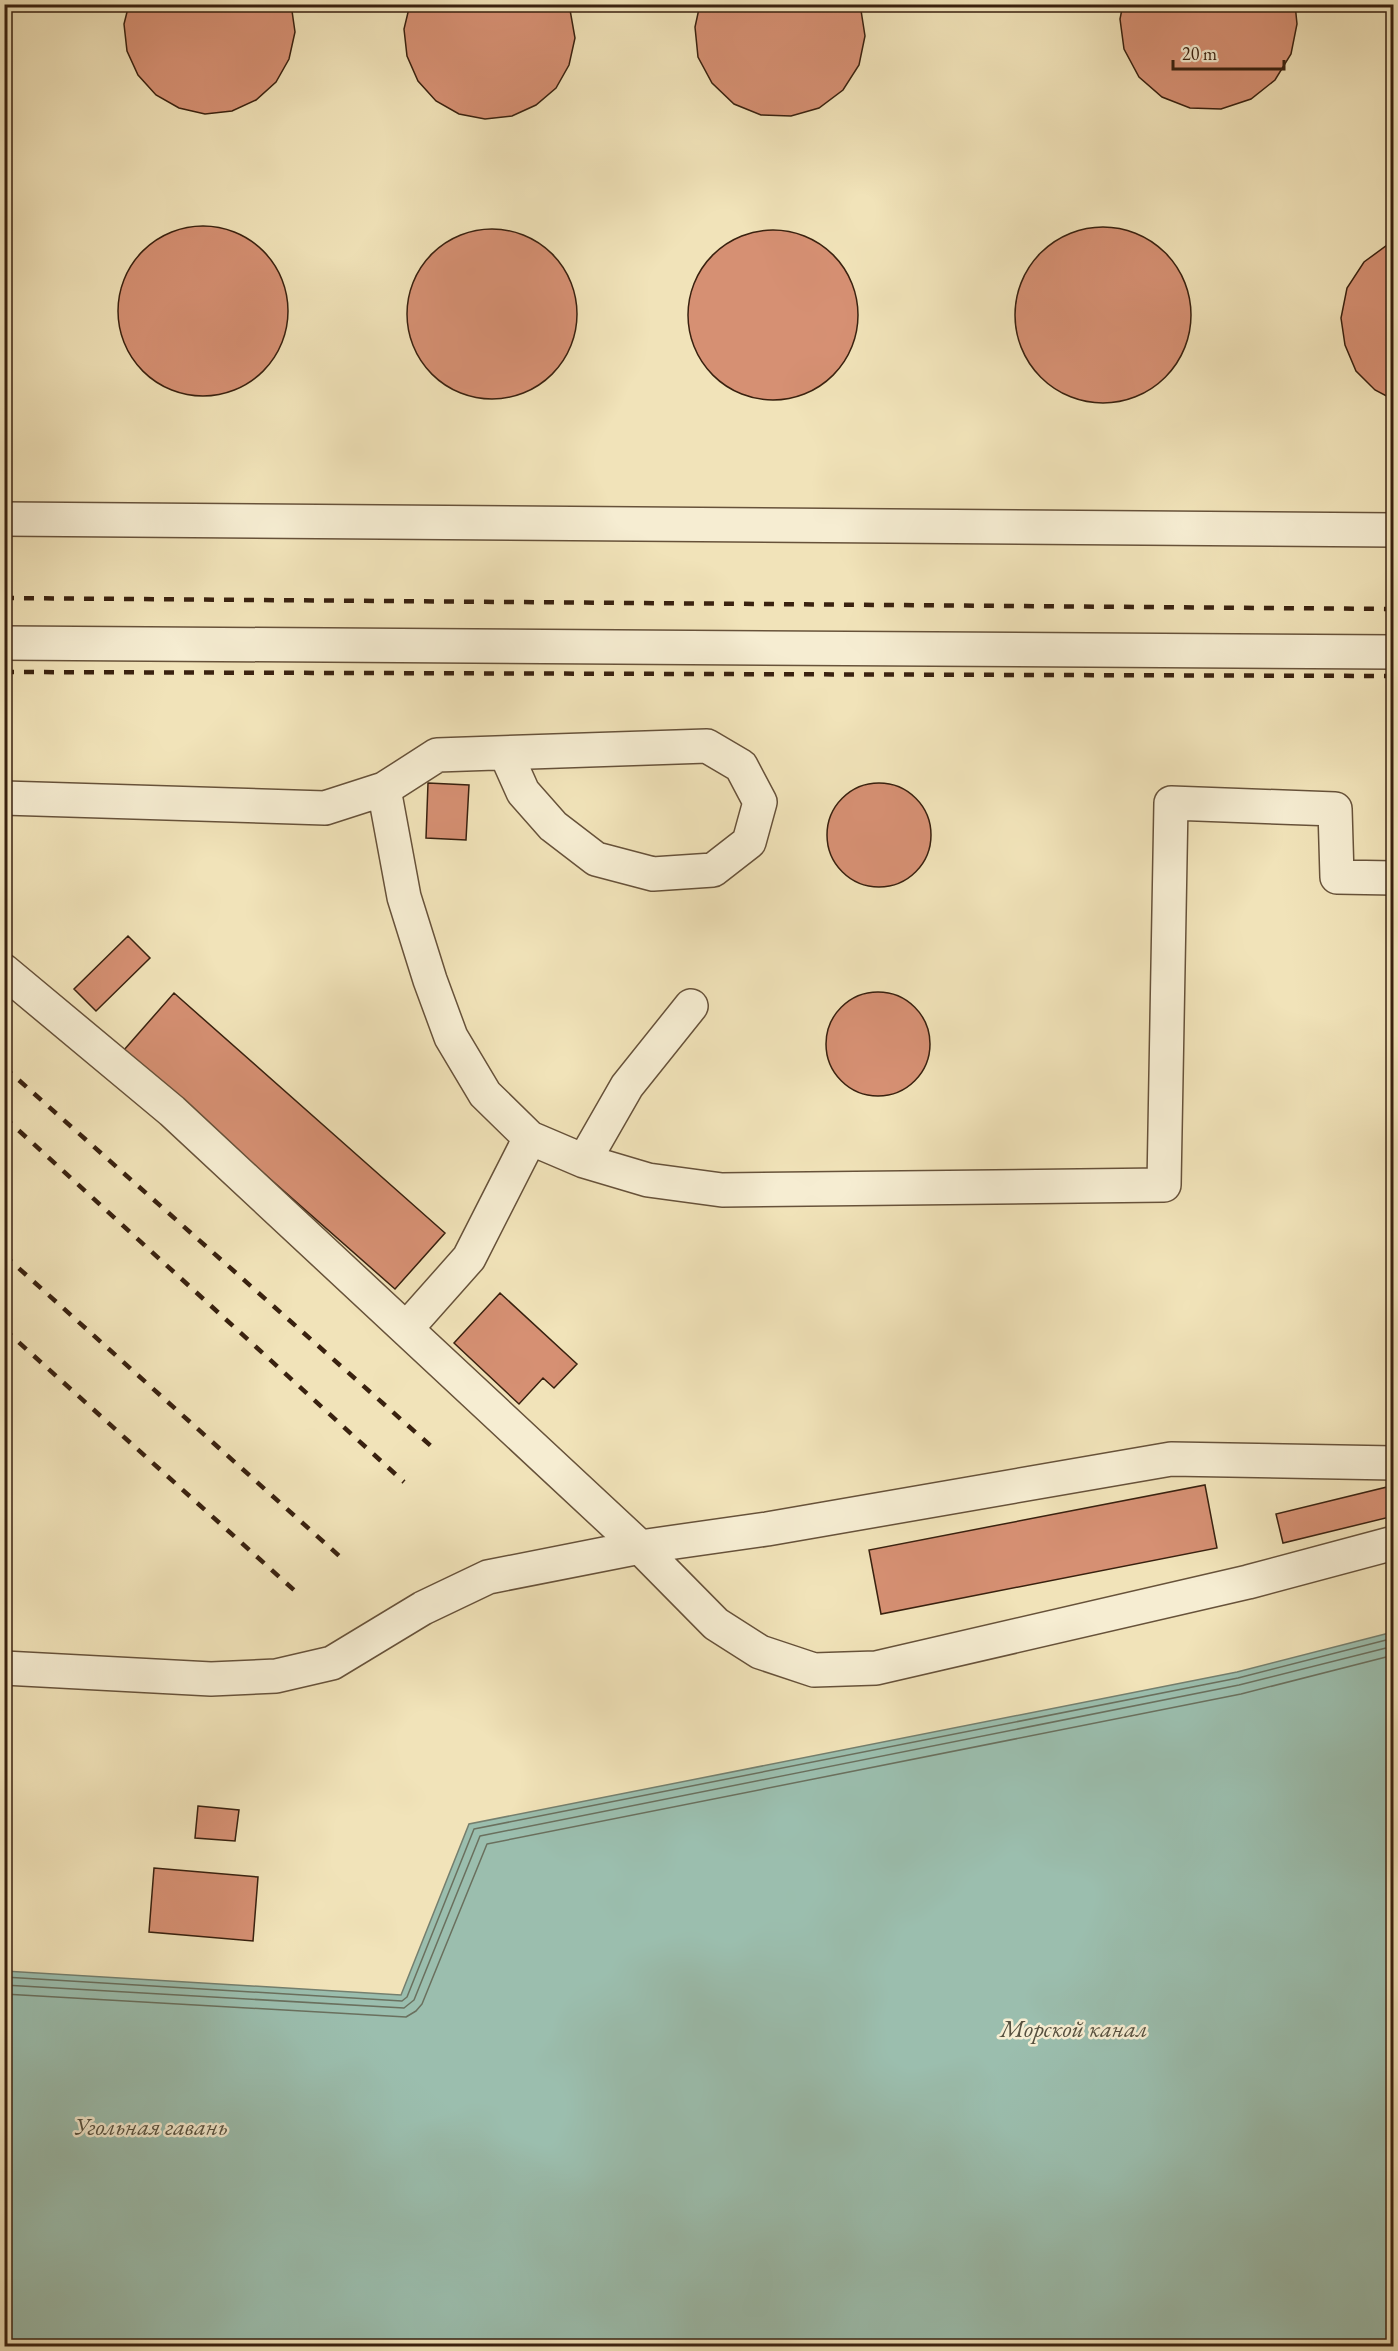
<svg xmlns="http://www.w3.org/2000/svg" width="1398" height="2351" font-family="'EB Garamond',serif">
<style>
.water{fill:#9bbeae;stroke:#747f6e;stroke-width:1.5}
.lines{fill:none;stroke-linecap:round;stroke-linejoin:round}
.shore{stroke:#6a705e;stroke-width:1.5}
.building{fill:#d69073;stroke:#39210f;stroke-width:1.5}
.minor-casing{stroke:#67523a;stroke-width:36}
.minor{stroke:#f6edd2;stroke-width:33}
.rail{stroke:#39210f;stroke-width:4.5;stroke-dasharray:10 10;stroke-linecap:butt}
.labels{text-anchor:middle;stroke-width:5;stroke-linejoin:round;paint-order:stroke}
.water-label{font-size:24px;font-style:italic;fill:#56503f;stroke:#f6edd2}
</style>
<rect width="100%" height="100%" fill="#f1e3b9"/>
<filter id="stains"><feTurbulence type="fractalNoise" baseFrequency=".00333" numOctaves="4"/><feColorMatrix values="0 0 0 0 .2 0 0 0 0 .09 0 0 0 0 .02 0 0 0 .5 -.17"/></filter>
<radialGradient id="worn" r=".72"><stop offset=".6" stop-color="#630" stop-opacity="0"/><stop offset="1" stop-color="#630" stop-opacity=".3"/></radialGradient>
<path class="water" d="M1393,1632V2346H5V1971L401,1995L469,1824L1237,1672Z"/>
<g class="lines">
<path class="shore" d="M4,1977L402,2001L407,1997L474,1829L1238,1678L1394,1638
M4,1985L404,2008L414,2000L480,1836L1239,1685L1394,1646
M4,1994L406,2017L416,2011L422,2004L487,1844L1241,1694L1394,1655"/>
</g>
<path class="building" d="M129,4H291L295,32L289,59L276,82L256,100L232,111L205,114L179,108L156,95L138,75L127,51L124,24Z
M410,4H569L575,38L569,65L556,88L536,105L512,116L485,119L459,114L436,101L418,81L407,56L404,29Z
M700,4H860L865,36L859,65L843,90L819,108L791,116L761,115L734,104L712,83L698,57L695,27Z
M1123,4H1295L1297,24L1291,54L1275,80L1251,99L1221,109L1190,108L1162,97L1139,77L1124,49L1120,19Z
M118 311a85 85 0 1 1 170 0a85 85 0 1 1-170 0Z
M1015 315a88 88 0 1 1 176 0a88 88 0 1 1-176 0Z
M407 314a85 85 0 1 1 170 0a85 85 0 1 1-170 0Z
M688 315a85 85 0 1 1 170 0a85 85 0 1 1-170 0Z
M1394,240V400L1375,390L1356,371L1345,345L1341,318L1347,288L1364,262Z
M827 835a52 52 0 1 1 104 0a52 52 0 1 1-104 0Z
M428,783L469,785L466,840L426,838Z
M128,936L150,958L96,1011L74,989Z
M826 1044a52 52 0 1 1 104 0a52 52 0 1 1-104 0Z
M174,993L445,1233L395,1289L124,1050Z
M500,1293L577,1364L554,1388L543,1378L519,1404L454,1343Z
M1205,1485L1217,1548L881,1614L869,1550Z
M1387,1487L1394,1516L1283,1543L1276,1514Z
M198,1806L239,1810L235,1841L195,1838Z
M154,1868L258,1877L253,1941L149,1932Z"/>
<g class="lines">
<g class="minor-casing">
<path id="minor" d="M4,519L1394,530
M4,643L1394,652
M384,789L404,897L430,980L451,1037L485,1094L530,1138L584,1161L648,1180L722,1190L1164,1185L1171,803L1335,809L1337,877L1394,878
M4,798L325,808L384,789L437,755L707,746L741,766L760,802L749,842L713,870L653,874L596,859L553,826L523,792L506,754
M4,971L172,1111L640,1547L716,1624L760,1652L814,1670L876,1668L1248,1582L1394,1543
M584,1161L627,1086L691,1006
M406,1329L469,1258L530,1138
M4,1668L211,1679L276,1676L332,1663L423,1608L488,1577L640,1547L767,1529L1171,1459L1394,1463"/>
</g>
<use href="#minor" class="minor"/>
<path class="rail" d="M4,598L1394,609
M4,672L1394,676
M4,1067L431,1446
M4,1117L404,1482
M4,1255L346,1562
M4,1329L295,1591"/>
</g>
<g class="labels">
<g class="water-label">
<text x="1074" y="2037">Морской канал</text>
<text x="151" y="2135">Угольная гавань</text>
</g>
</g>
<rect width="1398" height="2351" fill="none" stroke="#f1e3b9" stroke-width="24"/>
<rect x="6" y="6" width="1386" height="2339" fill="none" stroke="#39210f" stroke-width="3"/>
<rect x="12" y="12" width="1374" height="2327" fill="none" stroke="#39210f" stroke-width="1.5"/>
<path d="M1173 60v9h111v-9" fill="none" stroke="#39210f" stroke-width="3"/>
<text x="1182" y="60" font-size="18" fill="#39210f" stroke="#f6edd2" stroke-width="4.5" paint-order="stroke">20 m</text>
<rect width="100%" height="100%" filter="url(#stains)"/>
<rect width="100%" height="100%" fill="url(#worn)"/>
</svg>
